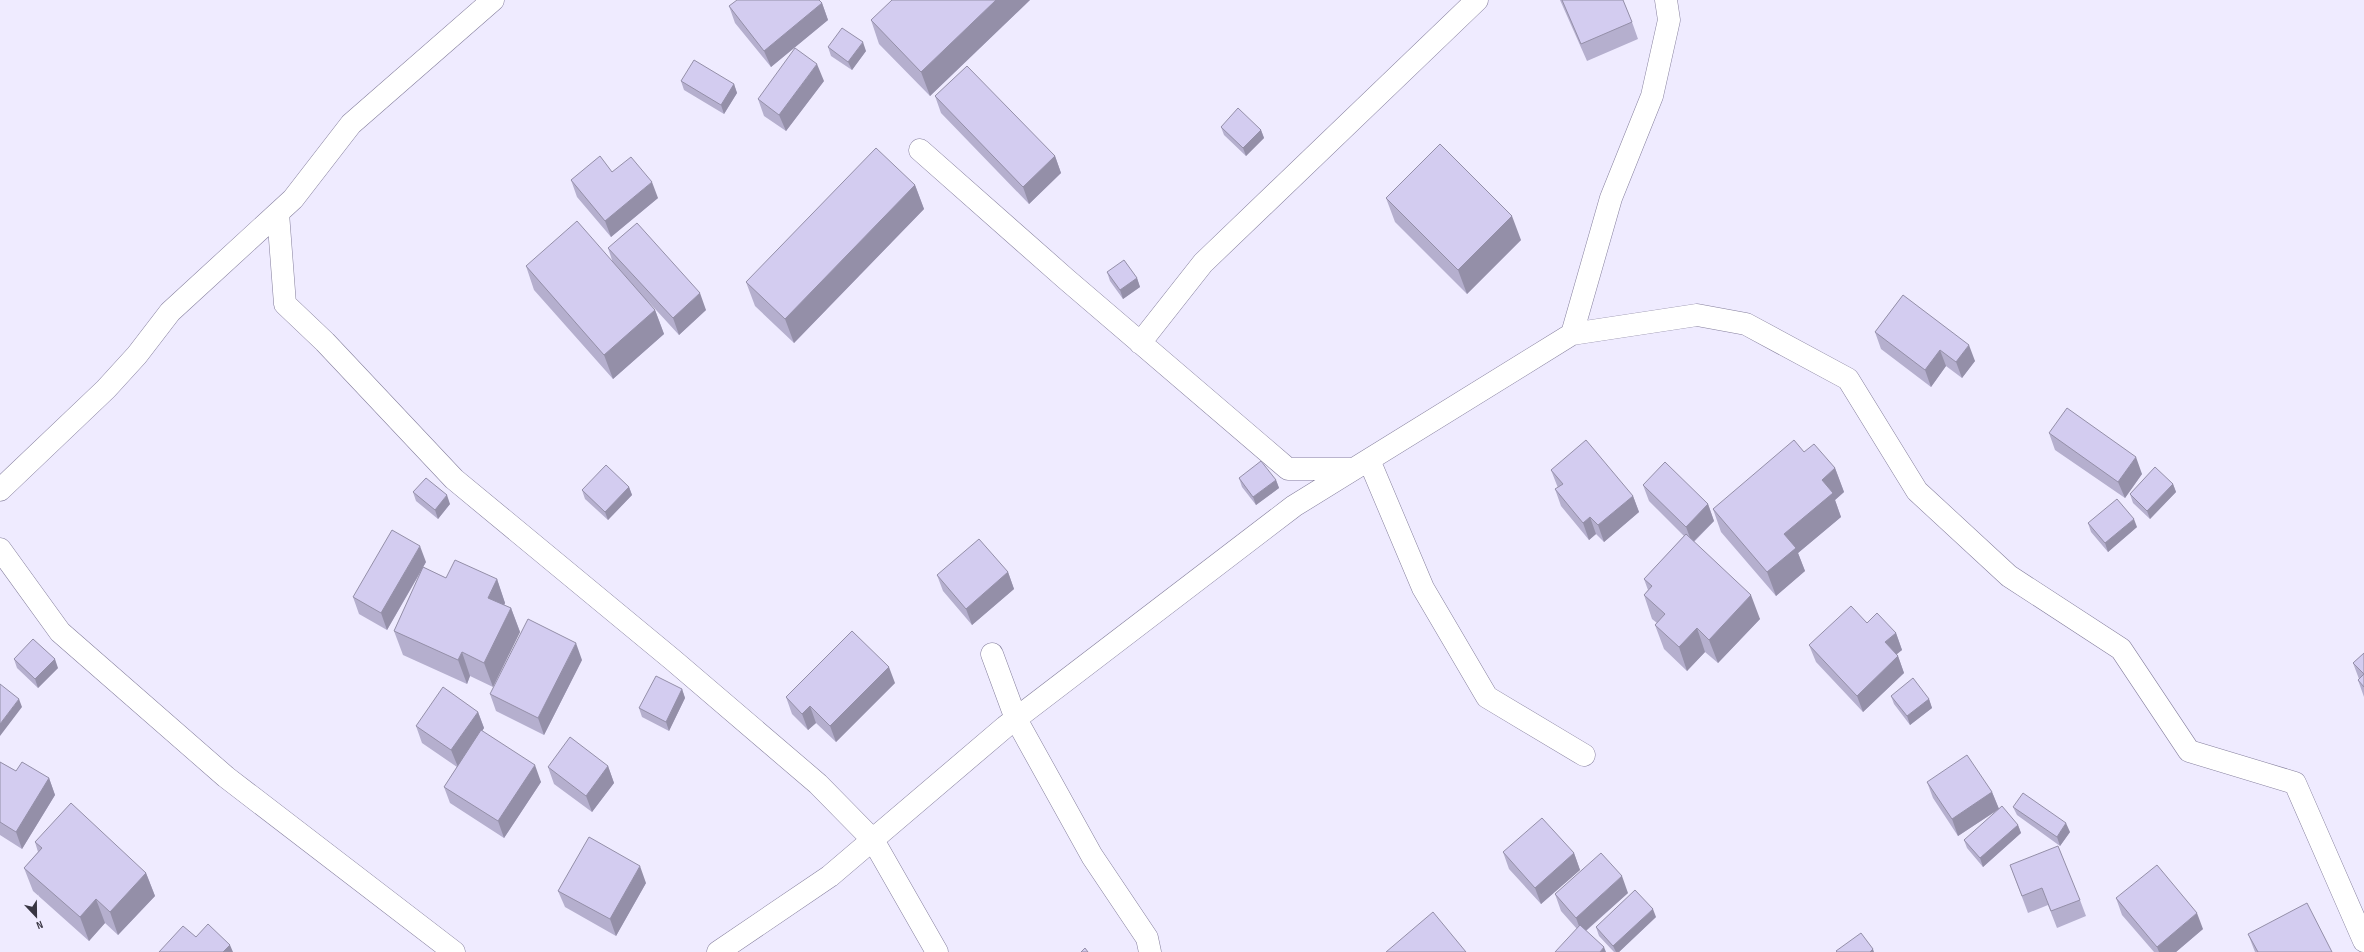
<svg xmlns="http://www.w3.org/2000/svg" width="2364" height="952" font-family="'Sofia Sans Condensed',sans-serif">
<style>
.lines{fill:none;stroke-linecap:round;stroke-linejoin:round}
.street-casing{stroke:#857f9d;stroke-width:23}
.street{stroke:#fff;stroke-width:22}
.wall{fill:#b5afce}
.shaded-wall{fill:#948fa8}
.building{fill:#d3ccf0;stroke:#948fa8}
</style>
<rect width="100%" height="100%" fill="#efebff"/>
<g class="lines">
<g class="street-casing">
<path id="street" d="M920,150L1066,279L1288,469H1353
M278,213L285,304L325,342L454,479L673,660L818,784L873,840L937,952
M1572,334L1611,198L1652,96L1669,20L1666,0
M1140,343L1203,263L1477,0
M1369,460L1423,588L1487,697L1584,755
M0,490L106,389L137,355L170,312L293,199L351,124L493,0
M0,549L60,632L226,777L454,952
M992,654L1016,719L1092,856L1147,938L1150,952
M718,952L830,876L1005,727L1294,506L1572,334L1697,315L1746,324L1848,379L1917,491L2009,576L2121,649L2189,751L2295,783L2364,941"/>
</g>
<use href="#street" class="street"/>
</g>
<path class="wall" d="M1030,0L930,96L879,44L871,20Z
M1560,0H1623L1632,22L1638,39L1587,61Z
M822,3L828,20L771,67L735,23L729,6Z
M828,47L866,51L852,70L831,56Z
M681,81L734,84L737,93L724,114L684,90Z
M824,81L786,131L764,116L758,99Z
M935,96L1055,156L1061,173L1029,204L941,113Z
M1221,127L1261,130L1264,138L1246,156L1224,135Z
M612,172L658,198L611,237L577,197L571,180Z
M915,185L924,209L794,343L755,306L746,282Z
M1386,198L1521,240L1467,294L1395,222Z
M608,248L706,310L679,335L646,299L655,310L664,334L613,379L534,290L526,266L613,263Z
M1107,272L1137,278L1140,287L1123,299L1110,281Z
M1903,295L1975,361L1962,378L1946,366L1931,387L1881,349L1875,332Z
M2049,433L2142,474L2125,498L2055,450Z
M1804,452L1835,468L1844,492L1835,500L1841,517L1798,553L1805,571L1776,596L1721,532L1713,509Z
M1551,470L1633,496L1639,512L1604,542L1596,534L1589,540L1561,506L1555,489L1558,488Z
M1239,478L1276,480L1279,488L1256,505L1242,487Z
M2173,484L2176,492L2150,519L2133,503L2130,494Z
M1643,485L1708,504L1714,521L1694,542L1760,619L1718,663L1705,652L1687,671L1664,649L1655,625L1657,623L1652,619L1644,595L1648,590L1644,579L1684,536L1649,501Z
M629,487L632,495L608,520L585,499L582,490Z
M413,492L450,504L438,519L416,501Z
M2088,523L2137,527L2108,552L2091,532Z
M426,562L423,567L446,578L497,579L505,603L504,605L511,608L520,632L493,687L470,676L467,684L403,655L394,631L423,568L387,630L359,614L353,597Z
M1008,572L1014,589L972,625L943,591L937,575Z
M1867,623L1896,633L1902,650L1896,654L1898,656L1904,673L1863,712L1816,662L1809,645Z
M2364,653V697L2358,680L2359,679L2353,663Z
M14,659L58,668L38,688L17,668Z
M582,660L544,735L496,711L490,694Z
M895,683L836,742L816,723L808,730L792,714L786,697Z
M682,689L685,698L669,731L642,717L639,708Z
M1891,696L1929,699L1932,708L1910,725L1894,704Z
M478,712L484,728L482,731L541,782L504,838L450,803L444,787L457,767L422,743L416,726Z
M0,762L16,771L49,778L55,795L22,849L0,835Z
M608,766L614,783L592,812L554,784L548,767Z
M1927,782L1992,792L1999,809L1958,836L1933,798Z
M2013,807L2070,832L2060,846L2017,815Z
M2018,825L2021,833L1983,867L1967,848L1964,840Z
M35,842L146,873L155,896L118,935L105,923L89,941L33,891L24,868L38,852Z
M1503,852L1574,853L1580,870L1541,904L1509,869Z
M2010,865L2080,900L2086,916L2057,928L2048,905L2028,913Z
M646,883L616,936L565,907L558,891Z
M1628,893L1586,931L1577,929L1561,911L1555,894Z
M2116,898L2203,929L2176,952H2154L2122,915Z
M1656,917L1619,952H1614L1599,936L1596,927Z
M2248,934L2332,952H2255Z"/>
<path class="shaded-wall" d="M996,0H1030L930,96L921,72Z
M822,3L828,20L771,67L764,51Z
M863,42L866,51L852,70L848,62Z
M817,64L824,81L786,131L779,115Z
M734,84L737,93L724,114L721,105Z
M1261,130L1264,138L1246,156L1243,148Z
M1055,156L1061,173L1029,204L1023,187Z
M652,182L658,198L611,237L605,221Z
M915,185L924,209L794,343L785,319Z
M1512,216L1521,240L1467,294L1458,270Z
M1137,278L1140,287L1123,299L1120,290Z
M700,293L706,310L679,335L673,318Z
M655,310L664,334L613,379L604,355Z
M1969,345L1975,361L1962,378L1956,362Z
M1940,350L1946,366L1931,387L1925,370Z
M2136,457L2142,474L2125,498L2118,482Z
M1835,468L1844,492L1835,500L1841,517L1798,553L1805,571L1776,596L1767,572L1784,534L1822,480Z
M1276,480L1279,488L1256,505L1253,497Z
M2173,484L2176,492L2150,519L2147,511Z
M629,487L632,495L608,520L605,512Z
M447,495L450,504L438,519L435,510Z
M1633,496L1639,512L1604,542L1598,525Z
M1708,504L1714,521L1692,543L1686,527Z
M1590,517L1596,534L1589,540L1583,523Z
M2134,519L2137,527L2108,552L2105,543Z
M420,546L426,562L387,630L381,613Z
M1008,572L1014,589L972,625L966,609Z
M497,579L505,603L497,621L488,598Z
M1751,595L1760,619L1718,663L1709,640Z
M511,608L520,632L493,687L484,663Z
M1697,628L1705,652L1687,671L1679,647Z
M1896,633L1902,650L1891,659L1885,642Z
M576,643L582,660L544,735L538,718Z
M462,652L470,676L467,684L458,660Z
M1898,656L1904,673L1863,712L1857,696Z
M55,659L58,668L38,688L35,679Z
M889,667L895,683L836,742L830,726Z
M682,689L685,698L669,731L666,722Z
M19,699L22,707L0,736V724Z
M1929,699L1932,708L1910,725L1907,716Z
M810,706L816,723L808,730L802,714Z
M478,712L484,728L458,767L451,750Z
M535,765L541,782L504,838L498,821Z
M608,766L614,783L592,812L586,796Z
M49,778L55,795L22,849L16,832Z
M1992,792L1999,809L1958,836L1952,819Z
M2066,823L2070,832L2060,846L2057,837Z
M2018,825L2021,833L1983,867L1980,858Z
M1574,853L1580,870L1541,904L1535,888Z
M640,866L646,883L616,936L610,919Z
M146,873L155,896L118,935L110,912Z
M1622,876L1628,893L1582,934L1576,918Z
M96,899L105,923L89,941L80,917Z
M1653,909L1656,917L1619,952H1616L1613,946Z
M2197,913L2203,929L2176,952H2159L2157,947Z
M230,945L233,952H223Z
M1604,947L1606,952H1600Z
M1873,949L1874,952H1870Z"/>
<path class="building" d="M737,0H819L822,3L764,51L729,6Z
M892,0H996L921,72L871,20Z
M1562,0H1623L1632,22L1581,44Z
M842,28L863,42L848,62L828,47Z
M795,48L817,64L779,115L758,99Z
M694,60L734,84L721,105L681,81Z
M967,66L1055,156L1023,187L935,96Z
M1238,108L1261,130L1243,148L1221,127Z
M1440,144L1512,216L1458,270L1386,198Z
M876,148L915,185L785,319L746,282Z
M600,156L612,172L631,157L652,182L605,221L571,180Z
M577,221L655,310L604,355L526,266Z
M637,223L700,293L673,318L608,248Z
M1124,260L1137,278L1120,290L1107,272Z
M1903,295L1969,345L1956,362L1940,350L1925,370L1875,332Z
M2067,408L2136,457L2118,482L2049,433Z
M1586,440L1633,496L1598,525L1590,517L1583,523L1555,489L1563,484L1551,470Z
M1794,440L1804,452L1814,444L1835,468L1822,480L1833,493L1784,534L1796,548L1767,572L1713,509Z
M1261,461L1276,480L1253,497L1239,478Z
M1665,462L1708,504L1686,527L1643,485Z
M606,465L629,487L605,512L582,490Z
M2155,467L2173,484L2147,511L2130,494Z
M426,478L447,495L435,510L413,492Z
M2117,499L2134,519L2105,543L2088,523Z
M392,530L420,546L381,613L353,597Z
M1686,534L1751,595L1709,640L1697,628L1679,647L1655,625L1665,614L1644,595L1652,586L1644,579Z
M979,539L1008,572L966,609L937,575Z
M455,560L497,579L488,598L511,608L484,663L462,652L458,660L394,631L423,567L446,578Z
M1851,606L1867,623L1877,613L1896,633L1885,642L1898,656L1857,696L1809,645Z
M528,619L576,643L538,718L490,694Z
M852,631L889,667L830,726L810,706L802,714L786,697Z
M33,639L55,659L35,679L14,659Z
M2364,653V674L2353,663Z
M2364,674V687L2358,680Z
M656,676L682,689L666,722L639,708Z
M1913,678L1929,699L1907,716L1891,696Z
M0,684L19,699L0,724Z
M443,687L478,712L451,750L416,726Z
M481,730L535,765L498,821L444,787Z
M570,737L608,766L586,796L548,767Z
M1967,755L1992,792L1952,819L1927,782Z
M0,762L16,771L22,762L49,778L16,832L0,822Z
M2023,793L2066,823L2057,837L2013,807Z
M71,803L146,873L110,912L96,899L80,917L24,868L42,848L35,842Z
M2002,806L2018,825L1980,858L1964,840Z
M1542,818L1574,853L1535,888L1503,852Z
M589,837L640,866L610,919L558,891Z
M2058,846L2080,900L2051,911L2042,888L2022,896L2010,865Z
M1601,853L1622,876L1576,918L1555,894Z
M2157,865L2197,913L2157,947L2116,898Z
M1635,890L1653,909L1613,946L1596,927Z
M2307,903L2332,952H2258L2248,934Z
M1433,912L1466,952H1386Z
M208,924L230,945L223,952H159L183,926L196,937Z
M1580,925L1604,947L1600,952H1555Z
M1861,933L1873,949L1870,952H1837L1836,951Z
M1085,948L1088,952H1081Z"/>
<g transform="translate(36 916) rotate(158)" stroke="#efebff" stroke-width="3" paint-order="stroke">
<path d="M0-3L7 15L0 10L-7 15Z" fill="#383542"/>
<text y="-6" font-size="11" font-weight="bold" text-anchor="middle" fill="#383542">N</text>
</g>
</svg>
